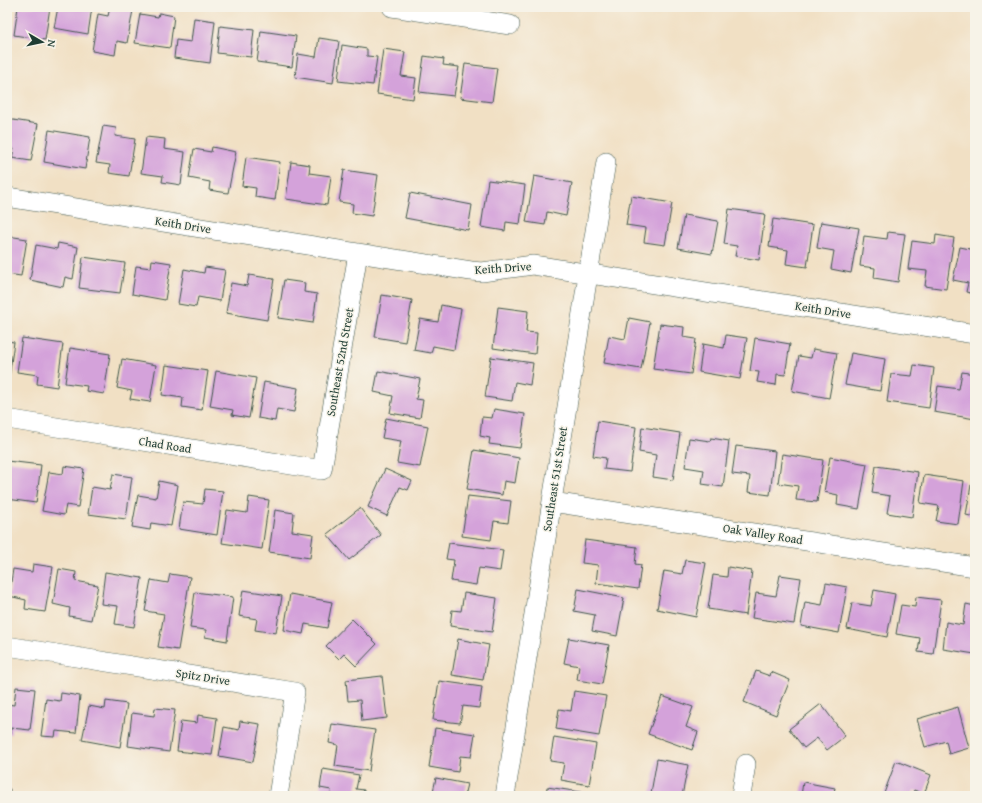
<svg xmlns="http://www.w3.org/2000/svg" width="982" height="803" font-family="'Gentium Book Plus',serif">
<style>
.building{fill:#d4a2da}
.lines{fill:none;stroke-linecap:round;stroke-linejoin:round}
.minor-casing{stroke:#3e554a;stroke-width:20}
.minor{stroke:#fff;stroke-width:19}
.labels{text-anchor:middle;stroke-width:3;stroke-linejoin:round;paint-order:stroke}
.street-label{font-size:12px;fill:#1f3d34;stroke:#f7f3e8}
</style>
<rect width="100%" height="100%" fill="#f7f3e8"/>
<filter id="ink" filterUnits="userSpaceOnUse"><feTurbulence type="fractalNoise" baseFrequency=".025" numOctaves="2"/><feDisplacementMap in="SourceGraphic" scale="8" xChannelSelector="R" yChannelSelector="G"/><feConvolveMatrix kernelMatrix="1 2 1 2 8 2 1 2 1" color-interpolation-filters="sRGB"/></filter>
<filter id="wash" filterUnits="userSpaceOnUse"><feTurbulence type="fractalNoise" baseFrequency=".012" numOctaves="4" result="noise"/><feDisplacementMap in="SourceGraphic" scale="16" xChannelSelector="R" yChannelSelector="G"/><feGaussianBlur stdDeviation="0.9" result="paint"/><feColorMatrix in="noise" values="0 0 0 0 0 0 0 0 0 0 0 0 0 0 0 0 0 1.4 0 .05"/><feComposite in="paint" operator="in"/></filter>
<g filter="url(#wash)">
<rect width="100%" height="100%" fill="#f1e0c4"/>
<g id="blocks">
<path class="building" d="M18,7H50L45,40L14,35Z
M58,7H92L88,34L54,28Z
M110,7L133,10L127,43L117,41L115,55L92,51L98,14L108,16Z
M159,13L174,16L170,48L135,43L140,14L158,17Z
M194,18L215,21L210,63L174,58L176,40L191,42Z
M220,26L254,30L251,57L217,53Z
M261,31L296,36L292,67L257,62Z
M319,38L339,41L333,83L295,77L298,54L316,57Z
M342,45L367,49V56L377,57L373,85L338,81Z
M383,49L405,52L401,76L416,78L413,99L377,94Z
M424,56L444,59L443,65L459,67L454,96L419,92Z
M465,64L497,68L492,102L460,98Z
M7,119L38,124L31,161L12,158L14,149L7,148Z
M103,126L116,128L115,136L135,139L129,176L109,173L110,165L96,163Z
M49,130L90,137L85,169L44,162Z
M146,137L165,139L164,149L185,152L181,185L162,182L163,176L141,173Z
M212,147L236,152L228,193L209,190L210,182L189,178L194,149L211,152Z
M246,157L280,162L275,200L255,197L256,188L242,186Z
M291,162L310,165L309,173L331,176L327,205L286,199Z
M344,170L378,175L372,216L352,213L353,204L339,202Z
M534,176L572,183L566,216L547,212L545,225L526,222Z
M488,180L525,185L520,224L506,222L505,231L481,227Z
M410,193L472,205L468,230L405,218Z
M631,196L672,203L665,245L644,242L646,228L626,225Z
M729,209L765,214L759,260L735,256L737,246L724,244Z
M684,215L718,221L712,254L678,248Z
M773,219L813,225L807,267L786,264L788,250L769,247Z
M821,222L859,228L851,273L831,269L834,251L817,248Z
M888,232L905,234L898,282L874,278L875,268L860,266L864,236L887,239Z
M936,235L954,238L946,289L925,286L927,271L908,269L912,241L935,244Z
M8,236L27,239L21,276L7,274Z
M58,243L78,247L73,279L65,277L63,287L30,280L36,245L57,249Z
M960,247L975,250V294L966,292L968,283L953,280Z
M83,257L125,263L120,293L79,288Z
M152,260L171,263L165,300L132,294L136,266L151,268Z
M205,267L225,270L220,301L198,297L196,307L178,304L184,269L204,273Z
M249,275L274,279L267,320L226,313L231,283L247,286Z
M284,280L305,283L304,292L317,294L313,323L278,318Z
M382,295L412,300L405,342L375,337Z
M441,305L461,309L454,350L433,346L431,353L414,350L420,319L438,322Z
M498,307L528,311L526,332L537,333L535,354L493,348Z
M629,318L650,322L641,369L604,363L609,336L625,339Z
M660,324L684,327L683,337L696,339L691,374L653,369Z
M726,335L747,338L740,379L699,372L703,344L724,348Z
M22,338L63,344L57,387L37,384L38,375L17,372Z
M755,338L790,344L785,375L777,374L776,385L757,382L759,372L750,371Z
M7,341L14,342L9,378H7Z
M70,348L110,354L104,394L86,391L87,386L65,383Z
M813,349L837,353L829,398L792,391L799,356L811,358Z
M851,353L885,359L880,391L845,385Z
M491,357L533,363L530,385L515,382L512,401L485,397Z
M122,359L156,365L150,402L130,399L132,391L117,388Z
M166,365L208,371L202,410L182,407L183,398L162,395Z
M914,365L934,368L929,408L887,402L891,374L912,376Z
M216,371L256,378L249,418L232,415L233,410L210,406Z
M378,371L420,379L416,399L423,400L420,418L390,413L393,396L374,392Z
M962,372L975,374V419L934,412L938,386L959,389Z
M264,382L298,388L294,412L277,409L275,421L258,418Z
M494,409L525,414L520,448L489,444L490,438L480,436L482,417L492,418Z
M386,418L428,426L420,467L397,463L401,441L382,438Z
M598,421L636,427L630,472L604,469L606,458L593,456Z
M642,427L680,433L673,480L653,477L656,455L639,452Z
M689,438L710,441L711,438L729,441L723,487L702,484L704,470L685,467Z
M736,446L775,451L770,495L748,492L750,476L732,474Z
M474,450L519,458L515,483L504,481L502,495L467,489Z
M782,454L823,460L817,502L796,500L798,486L778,483Z
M830,457L867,464L859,509L837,505L838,495L824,492Z
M7,461L41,465L36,503L7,499Z
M64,466L84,469L78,507L66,505L64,515L42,511L49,472L63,474Z
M876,466L918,472L912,517L887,513L890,496L872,493Z
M385,469L412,481L408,490L400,487L387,516L368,507Z
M113,474L132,477L126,519L88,514L92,487L110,490Z
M924,475L964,481L958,524L936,521L939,506L920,503Z
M159,481L178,485L171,526L151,523L150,530L132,527L138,495L156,498Z
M971,485L975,486V517L966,515Z
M205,489L223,491L217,535L179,529L183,502L203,504Z
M468,496L511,501L508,523L494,521L491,540L462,536Z
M249,497L269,500L262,549L222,543L227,510L247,513Z
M360,508L381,535L349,560L327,534Z
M275,510L294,513L292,531L313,534L310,558L269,552Z
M585,540L637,547L635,564L641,565L638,589L596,583L598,565L582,563Z
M449,543L503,550L500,571L479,568L476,585L451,581L454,560L446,559Z
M685,560L706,563L696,617L657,609L664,571L682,574Z
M33,564L53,567L45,612L25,609L26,600L9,596L13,569L32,572Z
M728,567L752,571L746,615L708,609L713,575L727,577Z
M59,569L76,572L75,581L98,585L91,620L69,616L70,608L53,604Z
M105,572L142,578L134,627L115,624L118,606L101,604Z
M170,574L190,577L178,650L158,647L164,614L145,611L151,580L168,583Z
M780,575L801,578L794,624L752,618L756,593L776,596Z
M826,583L847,587L839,633L801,626L805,602L822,605Z
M578,589L624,598L617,636L592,631L595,615L574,611Z
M243,590L282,596L276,633L255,630L257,619L239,616Z
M874,590L895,594L887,637L847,629L852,603L871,606Z
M195,592L233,597L227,641L205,637L206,630L190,628Z
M464,593L497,598L492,632L450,626L452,610L461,611Z
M290,594L332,602L327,628L305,624L303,634L284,630Z
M916,597L941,600L933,654L918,652L920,638L896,634L901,605L915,607Z
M966,604L975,606V654L943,649L946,622L963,625Z
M352,619L377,644L356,666L344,654L339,659L326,646Z
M569,638L609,645L602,684L577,680L579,666L564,663Z
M458,639L489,645L483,680L452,675Z
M756,671L770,676L771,672L790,680L776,715L744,702Z
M382,676L387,718L362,721L360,700L348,701L346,680Z
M439,681L482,687L479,708L463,706L460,723L433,720Z
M16,687L35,689L30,730L11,728V734L7,733V704L14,705Z
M574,691L606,696L599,736L556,729L559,709L571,711Z
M61,693L80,696L76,733L56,731L55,737L41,736L46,699L60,701Z
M662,696L693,707L686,727L698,732L692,750L648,734Z
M106,701L127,704L120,747L82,740L89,706L105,709Z
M821,704L845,736L827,750L817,738L804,748L789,729Z
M958,707L969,748L949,754L946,741L925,747L917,719Z
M155,708L175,710L169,752L128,746L132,713L154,716Z
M198,715L217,718L212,755L177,751L181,721L197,723Z
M240,721L260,724L253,762L219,756L224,727L239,730Z
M332,724L375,730L369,771L335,766L338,745L329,743Z
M435,728L475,734L471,757L460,756L458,772L429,767Z
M554,737L596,744L589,785L561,780L564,763L550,761Z
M657,759L688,765L682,796H665L651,793Z
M896,761L931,775L924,794L914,790L912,796H883Z
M323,769L359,775L356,789L364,790L363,796H330L331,790L320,788Z
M436,778L467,784L464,796H432Z
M803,782L835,788L833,796H801Z
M547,787L594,794L593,796H546Z
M7,788L10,789L9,796H7Z"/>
</g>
</g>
<g filter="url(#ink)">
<use href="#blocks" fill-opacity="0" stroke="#3e554a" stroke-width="1"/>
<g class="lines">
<g class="minor-casing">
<path id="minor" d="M392,7L510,25
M7,197L471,271L482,272L533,265L975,334
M7,419L322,470L358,253
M552,502L975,567
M7,646L295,692L278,796
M505,796L606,162
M741,796L746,764"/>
</g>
<use href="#minor" class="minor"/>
</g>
</g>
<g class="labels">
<g class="street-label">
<text transform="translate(183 225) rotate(9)" y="4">Keith Drive</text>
<text transform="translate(503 268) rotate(-4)" y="4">Keith Drive</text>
<text transform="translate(823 310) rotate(9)" y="4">Keith Drive</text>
<text transform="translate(340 362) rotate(-80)" y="4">Southeast 52nd Street</text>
<text transform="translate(165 445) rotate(9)" y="4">Chad Road</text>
<text transform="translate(555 479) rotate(-81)" y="4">Southeast 51st Street</text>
<text transform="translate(763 534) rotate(9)" y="4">Oak Valley Road</text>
<text transform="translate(203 677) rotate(9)" y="4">Spitz Drive</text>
</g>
</g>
<rect width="982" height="803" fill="none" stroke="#f7f3e8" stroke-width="24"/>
<g transform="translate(42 42) rotate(99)" stroke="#f7f3e8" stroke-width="3" paint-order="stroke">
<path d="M0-3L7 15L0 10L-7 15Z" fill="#1f3d34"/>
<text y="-6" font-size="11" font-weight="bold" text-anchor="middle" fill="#1f3d34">N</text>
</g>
</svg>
